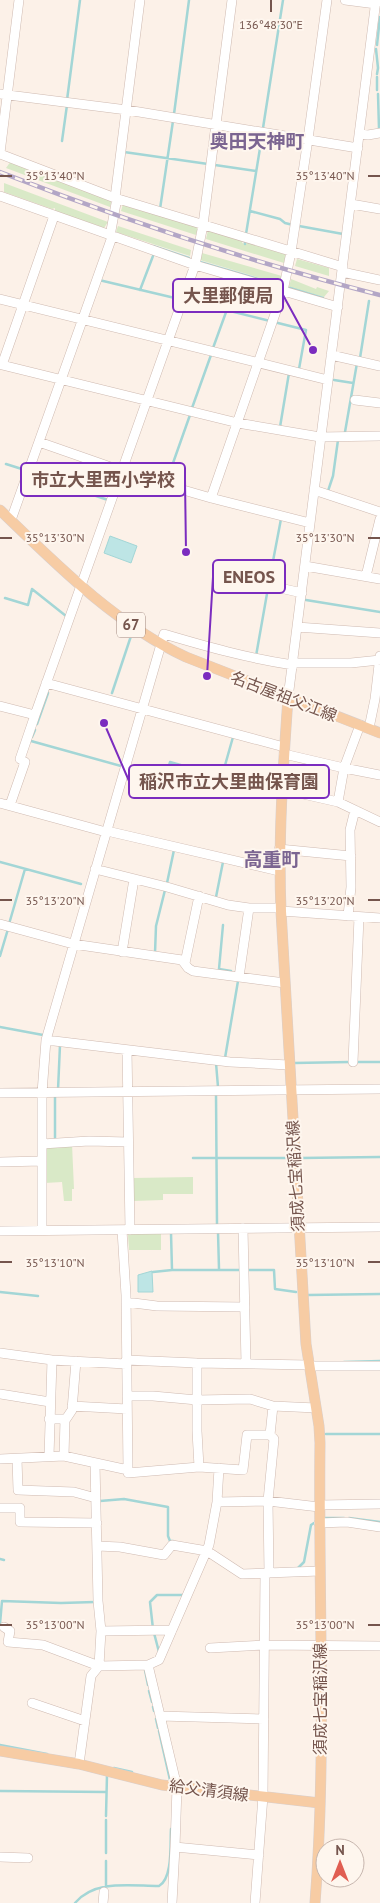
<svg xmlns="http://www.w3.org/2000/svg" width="380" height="1903" font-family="'PT Sans','Noto Sans JP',sans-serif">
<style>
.green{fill:#d9e9c7}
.water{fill:#bde5e5;stroke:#a3d6d6}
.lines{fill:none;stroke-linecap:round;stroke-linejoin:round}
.stream{stroke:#a3d6d6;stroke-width:2.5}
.minor-casing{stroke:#cfbab1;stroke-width:10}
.major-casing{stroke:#d8cfcd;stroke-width:11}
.minor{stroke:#fff;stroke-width:9}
.major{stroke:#f7cca4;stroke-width:10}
.rail-casing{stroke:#b3a6c6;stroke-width:4.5}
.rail{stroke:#fef6ee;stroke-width:2.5;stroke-dasharray:8;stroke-linecap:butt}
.ticks{fill:none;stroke:#75554d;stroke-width:2}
.labels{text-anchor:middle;stroke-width:4;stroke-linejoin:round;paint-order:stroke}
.shield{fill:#fef6ee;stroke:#9e857d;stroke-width:1}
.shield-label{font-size:15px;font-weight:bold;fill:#75554d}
.street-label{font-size:16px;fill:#75554d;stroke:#fef6ee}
.quarter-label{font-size:19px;font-weight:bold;fill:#7b6591;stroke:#fef6ee}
.ticks-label{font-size:12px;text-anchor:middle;fill:#75554d;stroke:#fef6ee;stroke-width:4;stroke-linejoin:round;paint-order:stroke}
.leader{fill:none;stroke:#7b2cbf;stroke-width:2}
.callout-dot{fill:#7b2cbf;stroke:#fef6ee;stroke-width:2}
.callout{fill:#fef6ee;stroke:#7b2cbf;stroke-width:2}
.callout-label{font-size:18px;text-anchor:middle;font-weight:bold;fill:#75554d}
</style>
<rect width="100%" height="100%" fill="#fcf1e8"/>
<path class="green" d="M11,161L112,199L110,207L6,168Z
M4,183L108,222L104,228L55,211V208L52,209L4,192Z
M123,204L198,227L196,235L121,211Z
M118,226L191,250L190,256L116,232Z
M208,230L243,241L242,243L246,244L247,242L286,254L284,263L206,239Z
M202,253L282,276L280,284L200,260Z
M297,259L329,268V276L295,266Z
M291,279L316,289L317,287L329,291L324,297L289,287Z
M72,1144L74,1189H72V1201H64L62,1182L45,1183V1146Z
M193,1177V1194H163V1200L133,1201V1178Z
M161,1232V1250H129L128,1234Z"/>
<path class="water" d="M110,536L137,546L131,563L104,553Z
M152,1271L153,1292H138V1275Z"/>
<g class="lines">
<path class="stream" d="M377,45L380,17
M376,49L378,68L377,74
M377,90V77
M378,94L379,129
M67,100L80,0
M174,114L189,0
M263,128L283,0
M62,141L67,105
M124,152L208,164
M215,165L256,171
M160,209L173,121
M250,211L280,219L285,223L293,225
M299,226L343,234
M246,234L262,136
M245,244V242
M153,246L189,258
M200,262L279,285
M99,280L179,299
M290,288L323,298
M140,290L153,256
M186,300L270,321
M278,323L306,330L299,369
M213,348L237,282
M360,358L369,301
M334,380L353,383
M192,408L211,355
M280,427L289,373
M345,432L357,363
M6,464L25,470
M31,474L108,500
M167,480L190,415
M328,491L333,476L338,440
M269,582L281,519
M5,598L28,605L32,589L66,616
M306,600L380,612
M256,656L268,588
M112,693L132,633
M37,724L48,693
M32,737L35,730
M31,741L121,766
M128,768L161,777
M166,775L170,762L276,792
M222,776L233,737
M0,862L81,884
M167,883L174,850
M216,897L223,862
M9,924L25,869
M223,925L219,969L231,971
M155,953L156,926L165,890
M0,956L8,929
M0,1027L43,1035
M225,1058L238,981
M356,1062H380
M216,1063L218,1087
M294,1063L350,1062
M58,1090L60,1045
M216,1094L217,1226
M55,1141V1096
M193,1158H289
M300,1158L380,1157
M218,1232L219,1269
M171,1233L172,1270
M246,1270H274L275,1289L296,1292
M153,1272L172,1270H241
M0,1292L38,1296
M308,1295L380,1294
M344,1362L380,1361
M326,1434H380
M100,1501L124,1499L168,1507V1536L170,1541H173
M325,1518H344
M349,1518L380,1522
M0,1559L4,1560
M298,1568L304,1562L311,1525L314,1523
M0,1624L2,1601L61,1603L95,1602
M153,1629L150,1602L157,1595H184
M154,1633L159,1652
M145,1670L148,1685
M149,1691L152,1702
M153,1707L154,1711
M156,1719L158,1728
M159,1731L170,1780
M0,1745L47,1754
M114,1768L132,1772
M0,1791L106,1792
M106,1816L107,1775
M106,1853V1820
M106,1886V1861
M75,1903C95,1879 131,1886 159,1886C173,1878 170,1844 171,1829"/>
<g class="minor-casing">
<path id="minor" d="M345,0L376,4
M0,94L127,110L358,148
M360,134L368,135L380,133
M0,153L19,0
M0,154L115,198L343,267
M0,196L195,265L338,307
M115,198L140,0
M351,204L380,209
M54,216L2,365L238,423L320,437L380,436
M110,236L117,198
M342,272L380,280
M0,299L328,380
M331,355L380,366
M355,400L380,403
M39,442L122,471
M121,472L211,498L310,523
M314,490L380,512
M211,498L283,291L291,252L308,139L327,0
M11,520L112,237
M305,566L380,579
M366,576L380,519
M267,585L302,593
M297,627L380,633
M293,663H351L380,660
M46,683L284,747
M288,698L376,0
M0,706L35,715L195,265L203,225L232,0
M369,728L375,699L380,656
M284,754L344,768L360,725
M281,789L338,802L380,822
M338,802L344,768L380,775
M0,803L106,832
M10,805L25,762L20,759L35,715
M107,831L279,871
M279,849L351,856
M95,869L167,887L228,905L249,908H281
M281,911L380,918
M348,916L351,887L350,830L355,810
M0,924L73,944L182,960L188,968L193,971L285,983
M122,952L134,879
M185,963L199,896
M239,977L249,908
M46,1040L230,1062L289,1065
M127,1050L130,1230
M353,1062L359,917
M0,1093L380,1089
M42,1144L89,1141L128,1142
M0,1162L42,1161
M243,1228L246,1364
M42,1230V1093L46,1040L164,634C208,647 247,658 293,665
M0,1231L380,1227
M126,1302L157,1306L245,1307
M0,1353L52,1360L126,1364
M126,1360L197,1363L309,1365
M197,1363V1431L199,1467
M309,1366H380
M0,1394L50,1402
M127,1396H153L197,1400L250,1399L273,1406L270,1435L274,1439L268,1501L269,1573
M72,1406L127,1409
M273,1406L316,1408
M49,1419H66L72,1410L76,1361
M49,1456L52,1360
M64,1456L65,1419
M0,1459L64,1456L128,1470L126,1295L122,1230
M17,1459L18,1490L74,1492L96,1498
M128,1470V1473L199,1467L243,1470L247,1435H270
M217,1502L219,1468
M319,1505L380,1504
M0,1508H20V1522L97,1523
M319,1523L347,1522L380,1527
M97,1546L120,1547L164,1555L172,1545L207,1551L242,1574L320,1571
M4,1627L10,1631L8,1642L43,1645L99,1666L148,1665L159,1660L209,1545L217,1502L268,1501L319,1507
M101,1631L172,1630
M210,1648L265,1645L380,1646
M148,1665L177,1787L175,1847
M32,1703L85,1721
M160,1716L264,1719
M79,1764L91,1676L99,1666L101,1631L98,1601L95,1463
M0,1857L28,1858
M103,1903L104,1892
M172,1903L175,1847L259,1855
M255,1903L263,1796L265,1573"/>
</g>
<g class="major-casing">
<path id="major" d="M0,510C57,565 114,623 186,657L380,733
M288,698C283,769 278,840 281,911L306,1344L319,1426L320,1443C318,1596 327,1750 315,1903
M0,1751L79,1764L162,1785L320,1803"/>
</g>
<use href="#minor" class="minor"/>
<use href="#major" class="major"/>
<g class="rail-casing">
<path id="rail" d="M0,172C124,220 251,262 380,295"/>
</g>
<use href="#rail" class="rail"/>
</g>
<path class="ticks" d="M271,0V12M0,176H12M368,176H380M0,538H12M368,538H380M0,900H12M368,900H380M0,1262H12M368,1262H380M0,1625H12M368,1625H380"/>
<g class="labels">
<rect class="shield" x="117" y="612.5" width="28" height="25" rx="4"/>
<g class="shield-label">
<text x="131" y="630">67</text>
</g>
<g class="street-label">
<text transform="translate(284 696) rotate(21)" y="6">名古屋祖父江線</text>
<text transform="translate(295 1176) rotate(-93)" y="6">須成七宝稲沢線</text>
<text transform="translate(320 1699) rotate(-90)" y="6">須成七宝稲沢線</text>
<text transform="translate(209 1790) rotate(7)" y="6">給父清須線</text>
</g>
<g class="quarter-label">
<text x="257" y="148">奥田天神町</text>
<text x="272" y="866">高重町</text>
</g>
</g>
<g class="ticks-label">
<text x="271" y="29">136°48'30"E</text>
<text x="55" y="180">35°13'40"N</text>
<text x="325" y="180">35°13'40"N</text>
<text x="55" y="542">35°13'30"N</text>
<text x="325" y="542">35°13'30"N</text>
<text x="55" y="905">35°13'20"N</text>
<text x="325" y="905">35°13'20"N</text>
<text x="55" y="1267">35°13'10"N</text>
<text x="325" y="1267">35°13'10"N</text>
<text x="55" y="1629">35°13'00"N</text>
<text x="325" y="1629">35°13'00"N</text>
</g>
<path class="leader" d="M313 350L283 295M186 552L185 480M207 676L213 577M104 723L129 781"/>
<g class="callout-dot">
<circle cx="313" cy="350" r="5"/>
<circle cx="186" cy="552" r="5"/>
<circle cx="207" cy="676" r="5"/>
<circle cx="104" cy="723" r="5"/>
</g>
<g class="callout">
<rect x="173" y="279" width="110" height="33" rx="5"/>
<rect x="21" y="463" width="164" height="33" rx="5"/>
<rect x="213" y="560" width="72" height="33" rx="5"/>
<rect x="129" y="765" width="200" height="33" rx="5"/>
</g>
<g class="callout-label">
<text x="228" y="302">大里郵便局</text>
<text x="103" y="486">市立大里西小学校</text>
<text x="249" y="583">ENEOS</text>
<text x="229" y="788">稲沢市立大里曲保育園</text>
</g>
<g transform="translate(340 1863)"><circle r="24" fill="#fef6ee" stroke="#c7b6ae"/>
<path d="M0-4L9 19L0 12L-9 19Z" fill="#e05e52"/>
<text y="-8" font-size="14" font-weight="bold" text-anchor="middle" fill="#75554d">N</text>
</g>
</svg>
